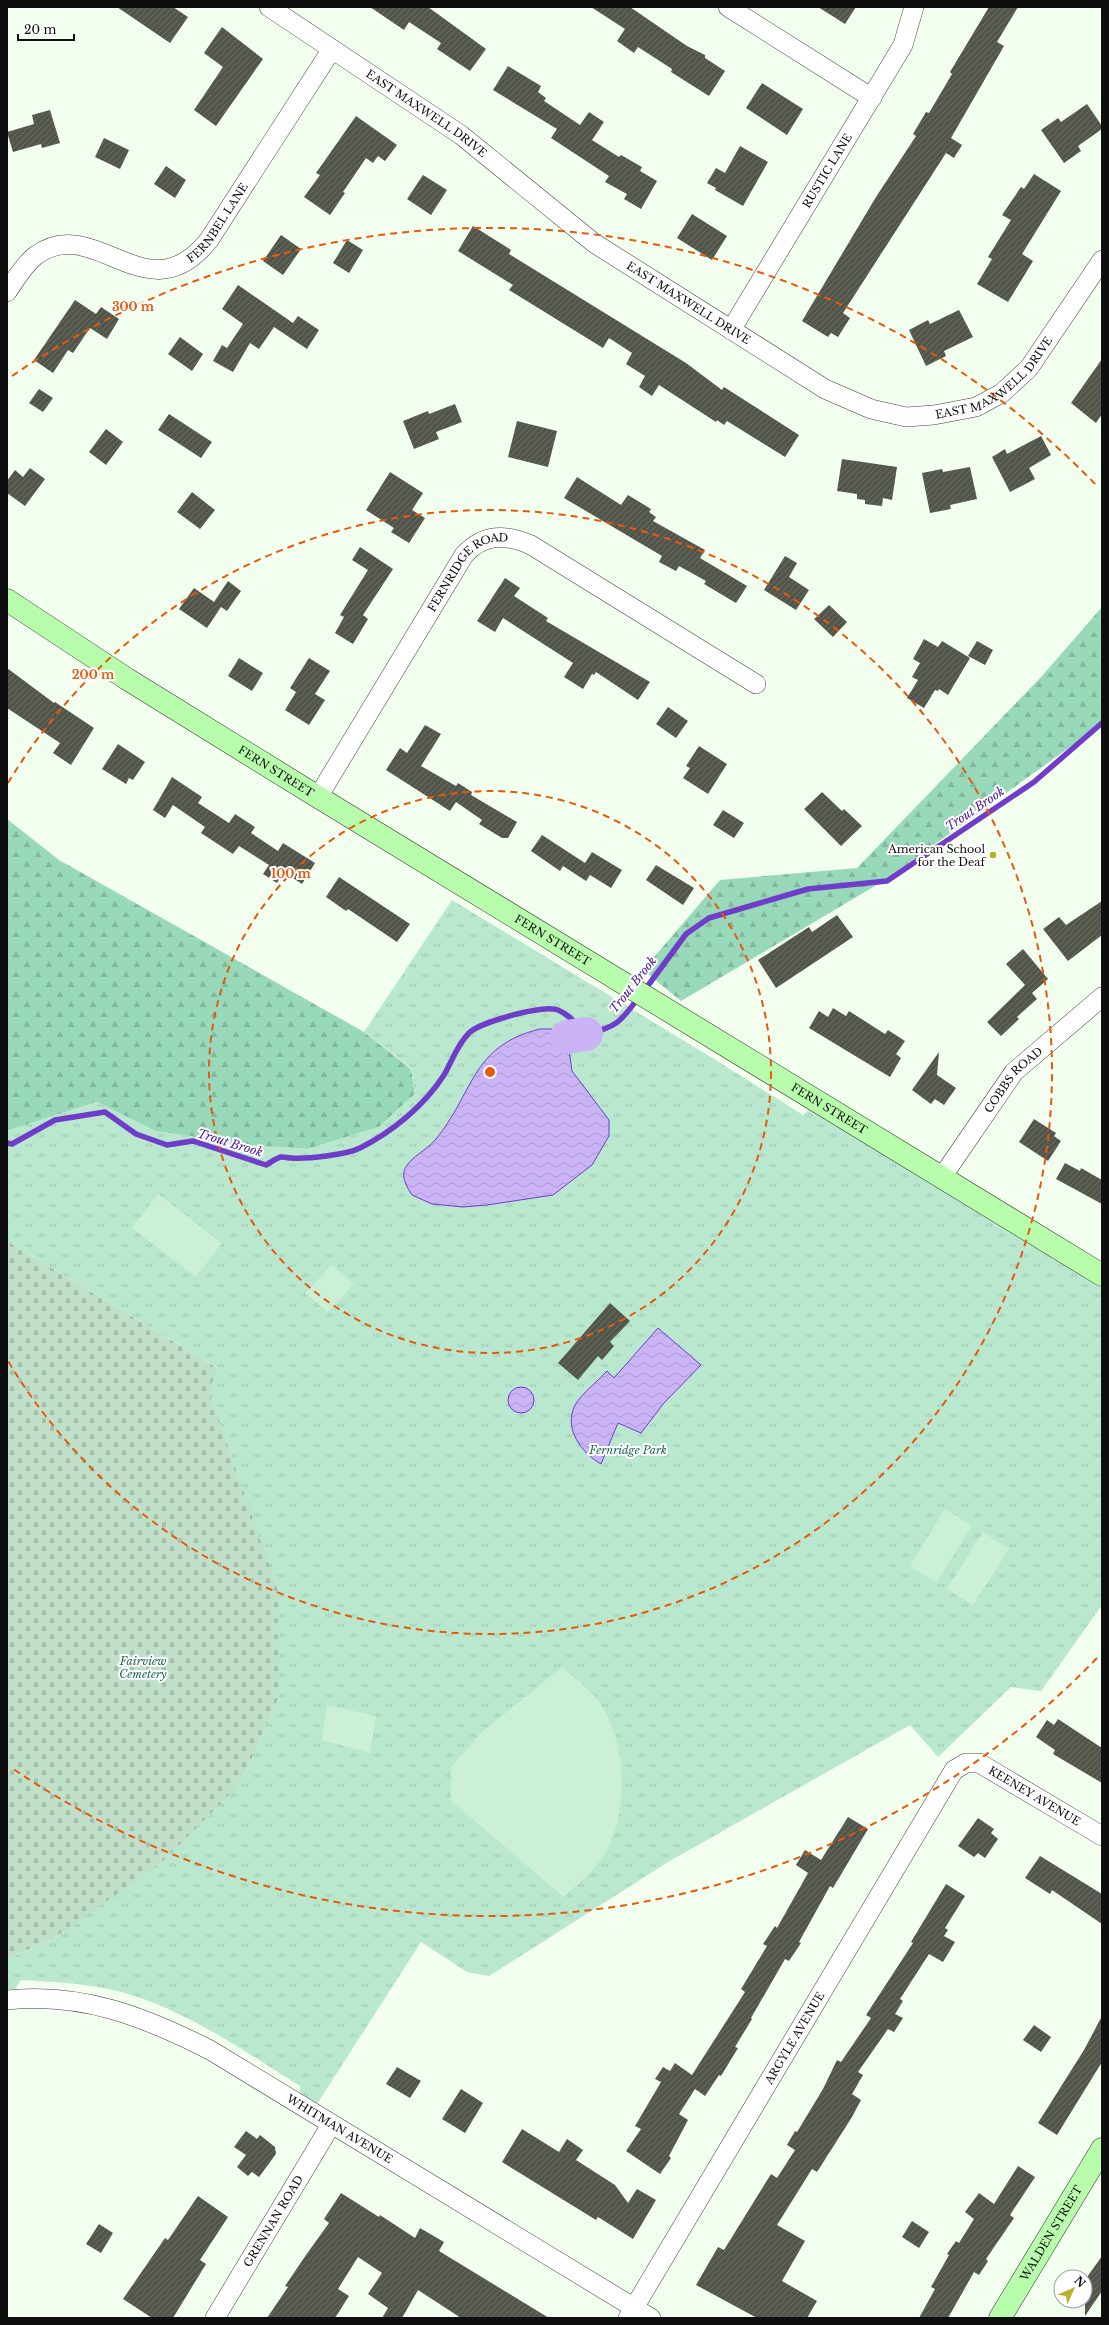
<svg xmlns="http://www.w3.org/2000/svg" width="1109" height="2325" font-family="'Libre Baskerville',serif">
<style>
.forest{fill:url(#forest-firs)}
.cemetery{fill:url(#cemetery-stones)}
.park{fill:url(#park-tufts)}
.pitch{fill:#cbf0d6}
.water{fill:url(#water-waves);stroke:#6f3dca}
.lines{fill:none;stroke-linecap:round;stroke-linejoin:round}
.stream{stroke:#6f3dca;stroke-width:5.5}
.river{stroke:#cab4f5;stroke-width:34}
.building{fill:url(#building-hatch)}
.street-casing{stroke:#414141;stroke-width:20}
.secondary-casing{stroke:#303030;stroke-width:23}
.street{stroke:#fff;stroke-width:19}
.secondary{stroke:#b8fdab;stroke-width:22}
.ring{fill:none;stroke:#e8590c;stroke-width:2;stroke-dasharray:7 5}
.poi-dot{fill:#bbae28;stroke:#fff;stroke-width:1.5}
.labels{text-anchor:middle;stroke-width:4;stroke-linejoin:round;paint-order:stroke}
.street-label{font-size:11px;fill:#0e0e0e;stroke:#fff}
.poi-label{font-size:11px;fill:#0e0e0e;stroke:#fff;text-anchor:end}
.park-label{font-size:11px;font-style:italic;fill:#1f6453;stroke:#fff}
.water-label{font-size:12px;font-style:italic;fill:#4d199d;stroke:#fff}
.centre{fill:#e8590c;stroke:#fff;stroke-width:2}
.ring-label{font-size:12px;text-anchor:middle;font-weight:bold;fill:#e8590c;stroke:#fff;stroke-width:4;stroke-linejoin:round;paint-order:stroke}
</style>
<defs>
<pattern id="forest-firs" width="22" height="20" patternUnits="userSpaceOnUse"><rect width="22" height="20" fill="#98d9b9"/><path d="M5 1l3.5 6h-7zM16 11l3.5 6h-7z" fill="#82b99e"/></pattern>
<pattern id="cemetery-stones" width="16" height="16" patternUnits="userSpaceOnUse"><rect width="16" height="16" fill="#c0e0c9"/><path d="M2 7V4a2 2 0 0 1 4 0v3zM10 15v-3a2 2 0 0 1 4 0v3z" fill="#a4bfab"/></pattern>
<pattern id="park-tufts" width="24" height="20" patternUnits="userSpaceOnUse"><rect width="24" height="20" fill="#b9e8ce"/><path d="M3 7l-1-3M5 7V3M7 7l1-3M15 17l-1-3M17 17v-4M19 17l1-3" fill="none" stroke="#9ec6b0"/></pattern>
<pattern id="water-waves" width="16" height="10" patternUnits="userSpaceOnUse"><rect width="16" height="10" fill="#cab4f5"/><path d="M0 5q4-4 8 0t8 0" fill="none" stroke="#ac9ad1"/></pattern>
<pattern id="building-hatch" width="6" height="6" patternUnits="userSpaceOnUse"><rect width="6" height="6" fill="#52564a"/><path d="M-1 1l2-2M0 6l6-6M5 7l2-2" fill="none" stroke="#6b6e65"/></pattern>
</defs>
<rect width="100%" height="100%" fill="#f2ffef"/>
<path class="forest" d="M1102,607V724L885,880L681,1001L643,970L720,880L857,868L1042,676Z
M7,819L59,860L364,1032L411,1069L415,1094L379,1127L308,1149L248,1145L155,1131L97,1102L7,1131Z"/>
<path class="cemetery" d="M7,1241L217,1368L279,1594L280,1629L279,1697L246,1772L228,1797L163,1862L131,1888L54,1938L7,1959Z"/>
<path class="park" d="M452,900L714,1059L803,1115L809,1110L1102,1287V1605L1041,1691L1011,1687L938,1757L910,1725L668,1862L489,1976L467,1972L421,1942L317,2104L300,2093V2086C247,2053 195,2016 135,1996C98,1984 59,1982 21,1980L15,1989H7V1959L54,1938L159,1865L224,1801L246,1772L279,1697V1594L209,1392L217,1368L7,1241V1131L97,1102L155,1131L248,1145L308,1149L379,1127L415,1094L411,1068L364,1032Z"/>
<path class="pitch" d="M158,1194L222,1243L196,1277L132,1228Z
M332,1265L354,1284L328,1312L305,1293Z
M945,1509L972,1526L936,1583L910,1566Z
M983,1532L1009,1549L973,1605L947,1589Z
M562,1667C576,1679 593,1691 603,1708C627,1747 629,1815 604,1855C595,1871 577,1884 564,1897L451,1801V1767L481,1733Z
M327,1705L376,1716L370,1753L322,1740Z"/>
<path class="water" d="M540,1029H566L572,1071L609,1120V1136L592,1165L553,1195L487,1205L463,1207L432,1204L412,1195C407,1187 400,1176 406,1167C412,1156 427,1150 435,1140C474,1094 470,1046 540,1029Z
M658,1328L701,1365L664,1403L641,1433L618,1423L601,1464C582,1453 563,1429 575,1405C582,1393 597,1382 607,1371L614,1378Z
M508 1400a13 13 0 1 1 26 0a13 13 0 1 1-26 0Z"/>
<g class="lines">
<path class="stream" d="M644,991L686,934L709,918L808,889L887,881L1034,782L1102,723
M7,1143L12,1144L55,1120L105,1112L136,1134L167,1145L193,1141L266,1165C270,1163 277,1157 282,1157C285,1157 288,1158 291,1158C307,1159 346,1155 360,1148C392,1132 424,1106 444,1075C452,1061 457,1045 469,1033C480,1022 544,1004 558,1010C570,1015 577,1025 586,1034C615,1028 621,1022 638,998"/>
<path class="river" d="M567,1037L586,1034"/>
</g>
<path class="building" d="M117,7H173L188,17L170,43Z
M370,7H428L486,49L470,71L437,49L441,43L409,22L404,30Z
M591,7H630L687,46L705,55V58L725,71L709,96L671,72L672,69L638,47L634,53L617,41L625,29Z
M818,7H856L845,24Z
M989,7H1018L997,42L1004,46L951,138L962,145L954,158L946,153L843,313L850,318L838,337L831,333L828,337L802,321L876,197L916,136L913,134L926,112L929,113L952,74L950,72Z
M222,27L263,59L216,126L194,110L223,67L204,53Z
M508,66L541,86L538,92L546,98L544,101L580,125L589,112L604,122L592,140L619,157L621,155L642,167L640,171L657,181L641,209L624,199L627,194L605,182L609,176L551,138L557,129L493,90Z
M762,83L803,109L787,135L746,108Z
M1087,104L1102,126V129L1078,146L1081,151L1064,163L1041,130L1058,118L1061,122Z
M50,110L60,143L42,148L41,144L13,152L7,132L34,124L32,115Z
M356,116L397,145L385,161L378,156L373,163L366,158L343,192L345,193L330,215L304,197L320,175L316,173Z
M104,138L129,150L120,169L95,157Z
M740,146L768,162L743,206L715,190L716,188L707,183L716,168L725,173Z
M166,166L186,180L175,198L154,184Z
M1034,174L1061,191L1022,254L1033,261L1008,302L977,284L992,259L988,257L1011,220L1002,215L1021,187L1024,189Z
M423,175L447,190L431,215L407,199Z
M692,214L727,236L712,260L677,238Z
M473,226L511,250L509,254L686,363L722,390L724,387L799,435L785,457L727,421L724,425L717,420L716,422L659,385L652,396L639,387L645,376L626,364L632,353L609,338L603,348L509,290L513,285L458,251Z
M281,235L301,249L283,275L263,261Z
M347,240L363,250L349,273L333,263Z
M238,285L293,323L298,316L319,330L307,349L274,327L259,349L250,343L233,372L213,361L222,345L227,348L243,324L222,309Z
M75,300L96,314L101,307L119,319L107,339L90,328L73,353L68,350L53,373L34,360Z
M959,310L973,337L944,351L946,356L926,366L909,330L928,320L930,324Z
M180,337L203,354L192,371L168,354Z
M1102,359V414L1096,423L1071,403Z
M39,389L53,398L43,412L29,403Z
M455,404L462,422L436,432L439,439L414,449L403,421L428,411L429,414Z
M169,414L212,442L201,458L158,430Z
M517,421L557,431L548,467L508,457Z
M106,429L123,442L106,465L89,452Z
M1041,436L1051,455L1029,468L1035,479L1010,492L992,457L1005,449L1007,454Z
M842,459L897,467L892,500L883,498L882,506L865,504V500L857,499V494L837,491Z
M970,467L977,499L950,505L951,509L930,513L922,473L942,469L943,472Z
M30,468L45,479L25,506L7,493V481L15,470L23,477Z
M390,472L423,493L412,510L425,518L409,543L391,532L394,528L366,510Z
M577,477L621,505L628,495L651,509L649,512L656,517L653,521L705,550L700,558L747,586L736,603L704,584L706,581L679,566L676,571L659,562L662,556L564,498Z
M192,492L215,510L200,529L177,512Z
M360,547L393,569L363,615L368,619L353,644L335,633L344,617L340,615L368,570L352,560Z
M785,556L797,563L789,577L809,590L796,610L764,590Z
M505,578L520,588L514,596L548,618L546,621L650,682L638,700L596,672L594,675L592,674L583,689L564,677L573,663L503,618L495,632L477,621Z
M228,581L241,591L227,611L221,607L207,628L179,609L194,588L214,602Z
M829,605L847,622L833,637L814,619Z
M924,639L938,647L942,641L970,658L948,695L939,689L938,691L935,690L924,708L907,698L918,680L912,677L920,663L913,659Z
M977,641L993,650L985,665L968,656Z
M239,658L263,673L252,691L228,676Z
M309,658L330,671L315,694L325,700L309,725L285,710L296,692L290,688Z
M7,668L54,703L55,702L94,728L71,765L53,753L60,743L7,708Z
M668,707L688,721L676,738L656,724Z
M425,725L441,734L421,766L456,786L458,783L472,792L471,795L517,822L508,838H502L479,824L482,820L456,802L450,811L386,770L400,748L407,753Z
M118,744L145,762L133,780L129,778L126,784L102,769Z
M699,746L727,764L708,794L683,778L690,768L686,766Z
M172,777L202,797L198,803L229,823L235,814L255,827L251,833L278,851L283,843L315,863L302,884L284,872L277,883L263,874L269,865L239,846L233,854L201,833L205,827L173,805L165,818L153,810Z
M822,792L842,811L844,809L862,826L841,846L804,809Z
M723,810L744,823L734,838L713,825Z
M542,835L585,863L592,852L622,870L611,888L590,875L586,881L563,866L560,871L531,851Z
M656,865L694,888L683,905L646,880Z
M339,877L410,924L397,942L348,909L346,911L326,897Z
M1102,901V935L1068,961L1043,929L1059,917L1066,925Z
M837,915L853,937L776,988L758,960L809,927L812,932Z
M1023,949L1048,979L1032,993L1037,999L1017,1017L1019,1019L1001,1036L987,1022L1025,985L1006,964Z
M833,1008L846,1016L849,1011L885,1034L888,1030L905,1041L896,1054L901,1058L890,1077L809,1028L819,1011L828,1017Z
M939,1052L937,1075L956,1088L944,1105L935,1099L931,1104L912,1090Z
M1034,1119L1056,1133L1054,1136L1061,1141L1048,1161L1019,1142Z
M1065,1163L1080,1171L1081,1168L1102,1180V1204L1056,1179Z
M610,1303L630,1321L610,1342L614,1346L602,1360L598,1356L578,1380L558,1363Z
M1058,1719L1102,1748V1783L1053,1754L1055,1750L1036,1737L1047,1720L1054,1725Z
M848,1817L868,1829L833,1888L830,1886L799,1942L801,1943L789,1961L785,1959L751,2018L752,2019L735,2047L738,2048L721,2076L719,2075L705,2096L695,2089L679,2114L688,2120L669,2156L671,2158L660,2174L626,2151L641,2129L635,2126L661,2082L655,2079L663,2067L670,2071L675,2063L692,2075L745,1992L741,1989L767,1946L763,1944L775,1926L777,1928L808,1873L796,1865L805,1850L821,1860Z
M978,1818L994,1829L991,1833L998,1839L985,1858L978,1853L974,1857L958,1846Z
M1040,1856L1102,1894V1924L1052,1890L1050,1894L1025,1878Z
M946,1884L965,1896L945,1928L948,1930L944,1936L955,1942L943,1962L929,1954L900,1999L903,2001L895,2014L903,2018L894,2032L888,2029L858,2072L863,2075L852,2094L861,2100L852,2117L817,2172L812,2169L777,2225L805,2241L782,2281L817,2301L807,2318H757L696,2285L718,2247L724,2250L771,2174L777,2178L795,2150L787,2145L795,2131L797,2132L823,2089L837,2060L841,2062L871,2018L866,2015L913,1943L911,1942Z
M1102,2016V2062L1057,2135L1038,2123L1084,2050Z
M1034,2025L1051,2037L1041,2052L1023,2040Z
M397,2067L421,2081L410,2098L386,2084Z
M461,2089L483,2103L465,2133L442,2119Z
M522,2129L559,2152L567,2139L583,2150L576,2160L615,2185L628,2203L637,2189L656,2200L633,2239L598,2217L596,2220L502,2162Z
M246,2131L257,2139L260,2135L275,2147L276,2154L259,2177L252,2172L248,2176L237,2167L246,2155L234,2147Z
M1018,2166L1035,2177L1010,2215L1014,2218L986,2259L988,2261L979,2275L974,2272L948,2318H919L935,2289L931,2287L949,2255L947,2254L956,2241L959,2243L974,2219L965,2212L979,2193L994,2204Z
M341,2193L379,2217L380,2215L415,2238L420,2228L444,2242L439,2251L549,2318H461L418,2290L402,2318H382L388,2308L368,2294L382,2273L358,2257L338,2289L349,2296L335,2318H267L288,2287L285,2286L306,2255L329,2223L324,2219Z
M198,2196L228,2217L200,2260L206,2264L173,2318H152L123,2299L165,2238L168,2240Z
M912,2221L929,2232L919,2248L902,2237Z
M99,2224L113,2233L101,2253L86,2244Z
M1102,2256V2291L1085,2316V2280Z"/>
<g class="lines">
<g class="street-casing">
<g id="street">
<path id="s1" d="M269,7L461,135L594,243L825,389L871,409L906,417L934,415L976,407L1002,393L1029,368L1102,260"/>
<path d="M728,7L872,98"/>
<path id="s2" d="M7,292C15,280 23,266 35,256C95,211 147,318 209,240L332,49"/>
<path id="s3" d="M731,330L903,45L914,7"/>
<path id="s4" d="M318,797L464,555C484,533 506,534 531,545L756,684"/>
<path id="s5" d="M942,1177L1014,1072L1102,997"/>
<path id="s6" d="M7,2000C82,1992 145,2017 210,2050L651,2318"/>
<path id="s7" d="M215,2318L331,2125"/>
<path id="s8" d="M628,2318L954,1770L966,1763H979L1102,1836"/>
</g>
</g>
<g class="secondary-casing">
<g id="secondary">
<path id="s9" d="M7,600L127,679L318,797L1102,1275"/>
<path id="s10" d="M1000,2318L1102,2149"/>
</g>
</g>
<use href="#street" class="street"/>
<use href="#secondary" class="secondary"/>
</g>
<g class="ring">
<circle cx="490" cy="1072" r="281"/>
<path d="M8 783A562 562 0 1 1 8 1361"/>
<path d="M1097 1658A844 844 0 0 1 12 1768M12 376A844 844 0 0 1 1097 486"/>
</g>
<circle class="poi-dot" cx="993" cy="855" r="4"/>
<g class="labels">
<g class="street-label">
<text dy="4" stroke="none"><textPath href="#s1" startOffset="190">EAST MAXWELL DRIVE</textPath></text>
<text dy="4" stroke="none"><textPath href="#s3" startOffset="186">RUSTIC LANE</textPath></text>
<text dy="4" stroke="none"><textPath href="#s2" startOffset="255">FERNBEL LANE</textPath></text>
<text dy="4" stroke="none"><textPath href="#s1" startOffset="514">EAST MAXWELL DRIVE</textPath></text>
<text dy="4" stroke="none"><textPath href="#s1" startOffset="863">EAST MAXWELL DRIVE</textPath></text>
<text dy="4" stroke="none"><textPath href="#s4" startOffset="275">FERNRIDGE ROAD</textPath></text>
<text dy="4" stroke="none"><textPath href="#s9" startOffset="319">FERN STREET</textPath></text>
<text dy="4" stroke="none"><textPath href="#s9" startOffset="643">FERN STREET</textPath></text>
<text dy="4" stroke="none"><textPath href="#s5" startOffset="121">COBBS ROAD</textPath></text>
<text dy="4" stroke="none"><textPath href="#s9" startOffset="967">FERN STREET</textPath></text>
<text dy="4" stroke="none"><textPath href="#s8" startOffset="729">KEENEY AVENUE</textPath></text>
<text dy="4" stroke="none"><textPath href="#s8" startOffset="326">ARGYLE AVENUE</textPath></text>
<text dy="4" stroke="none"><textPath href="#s6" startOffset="364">WHITMAN AVENUE</textPath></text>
<text dy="4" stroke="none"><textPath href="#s7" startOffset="113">GRENNAN ROAD</textPath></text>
<text dy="4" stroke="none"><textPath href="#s10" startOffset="99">WALDEN STREET</textPath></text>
</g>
<g class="poi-label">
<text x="985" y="853">American School<tspan x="985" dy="13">for the Deaf</tspan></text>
</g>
<g class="park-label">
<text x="628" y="1454">Fernridge Park</text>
<text x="143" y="1665">Fairview<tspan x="143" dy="13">Cemetery</tspan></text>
</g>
<g class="water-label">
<text transform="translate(975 809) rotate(-34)" y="4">Trout Brook</text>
<text transform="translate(633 985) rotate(-52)" y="4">Trout Brook</text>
<text transform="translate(230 1143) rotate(17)" y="4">Trout Brook</text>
</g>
</g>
<circle cx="490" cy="1072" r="6" class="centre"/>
<g class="ring-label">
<text x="133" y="311">300 m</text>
<text x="93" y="679">200 m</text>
<text x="291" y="878">100 m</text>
</g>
<rect width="1109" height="2325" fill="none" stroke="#0e0e0e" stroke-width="16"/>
<g transform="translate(1073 2289) rotate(45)"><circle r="19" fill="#ffffff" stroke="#9f9f9f"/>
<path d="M0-3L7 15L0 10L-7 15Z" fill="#bbae28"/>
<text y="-6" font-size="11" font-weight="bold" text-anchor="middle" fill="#0e0e0e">N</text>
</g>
<path d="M18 34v6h56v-6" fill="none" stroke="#0e0e0e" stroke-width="2"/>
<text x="24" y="34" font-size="12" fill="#0e0e0e" stroke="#ffffff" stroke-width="3" paint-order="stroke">20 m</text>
</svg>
